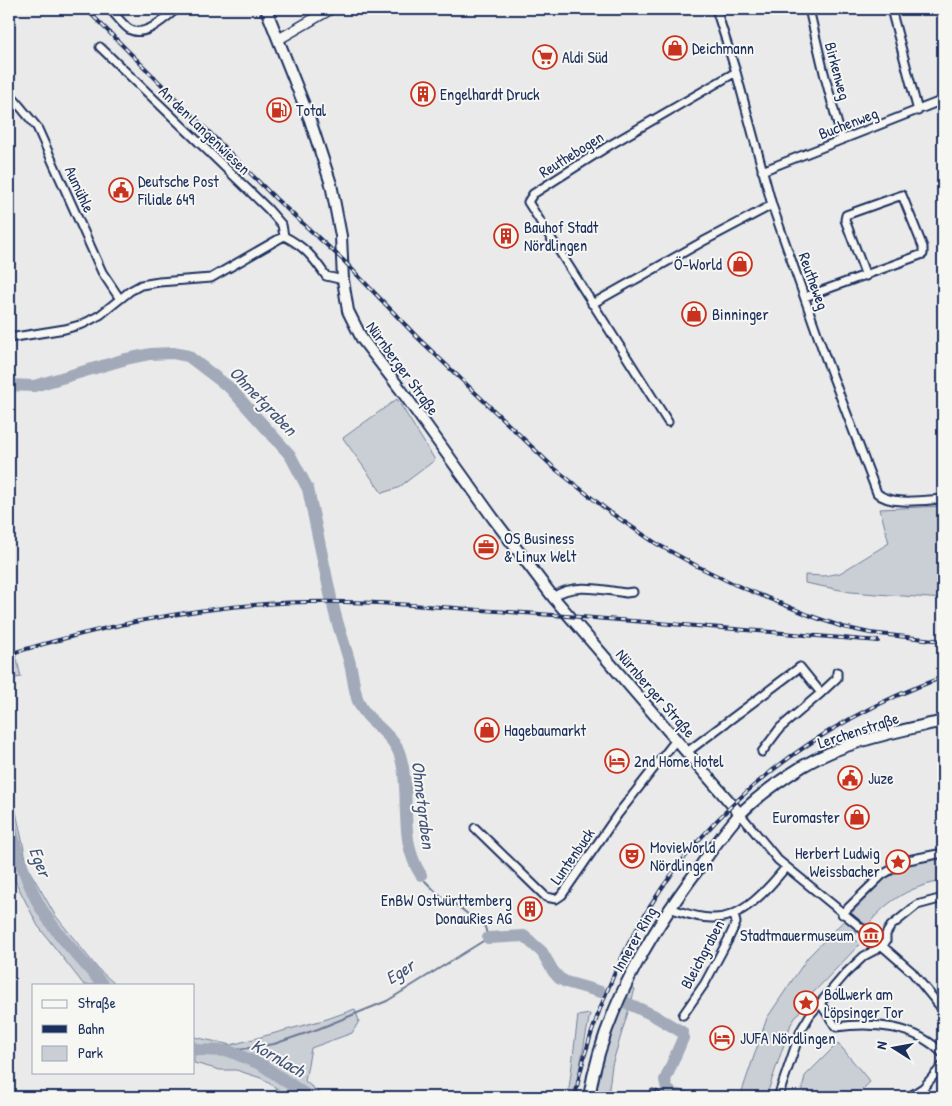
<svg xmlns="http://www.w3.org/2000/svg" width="952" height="1106" font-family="'Patrick Hand',sans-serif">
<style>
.green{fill:#caced5;stroke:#727e9a}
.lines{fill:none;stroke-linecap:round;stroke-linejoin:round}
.stream{stroke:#6c7995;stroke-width:2}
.river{stroke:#a2aaba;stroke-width:12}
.minor-tunnel{stroke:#c0c5cd;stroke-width:7;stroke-dasharray:7 3.5;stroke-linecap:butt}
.minor-casing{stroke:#1b2f5e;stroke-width:11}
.tertiary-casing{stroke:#1b2f5e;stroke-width:12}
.secondary-casing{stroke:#1b2f5e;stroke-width:14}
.minor{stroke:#f6f6f2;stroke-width:7}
.tertiary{stroke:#f6f6f2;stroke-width:9}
.secondary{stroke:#f6f6f2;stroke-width:10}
.rail-casing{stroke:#1b2f5e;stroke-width:4}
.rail{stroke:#f6f6f2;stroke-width:2;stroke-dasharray:5.5;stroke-linecap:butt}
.labels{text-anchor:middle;stroke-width:4;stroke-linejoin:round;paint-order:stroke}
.poi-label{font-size:16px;fill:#1b2f5e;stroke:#f6f6f2;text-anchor:start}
.street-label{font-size:16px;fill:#1b2f5e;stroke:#f6f6f2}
.water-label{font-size:18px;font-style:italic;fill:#44547a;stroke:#f6f6f2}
</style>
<rect width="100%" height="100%" fill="#e9eae9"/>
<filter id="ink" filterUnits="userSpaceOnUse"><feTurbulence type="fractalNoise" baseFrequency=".02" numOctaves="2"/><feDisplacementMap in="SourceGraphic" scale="10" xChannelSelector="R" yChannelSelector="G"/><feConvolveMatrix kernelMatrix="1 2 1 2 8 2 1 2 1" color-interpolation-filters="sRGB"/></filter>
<g filter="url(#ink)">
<path class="green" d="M397,399L435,460L398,488L382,493L343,438Z
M943,506V599L851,592L805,583V575L824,576L840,573L889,543L880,509Z
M16,656L21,677L9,679V658Z
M9,779L28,868L55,915L98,969L116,985H84L38,926L9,869Z
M943,858V881C912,886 888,899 868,925L866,923L853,937L860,944L810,996L791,1024L766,1097H740L767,1018L808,957L885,879L911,864Z
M629,985L635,989L612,1065L608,1097H594L598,1073Z
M355,1009L359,1021L352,1033L311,1048L305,1081L324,1097H290L261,1078L236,1070H220L194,1063V1037L231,1045L327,1019Z
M590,1014L574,1097H568L578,1016Z
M838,1043L870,1082L855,1097H809L802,1090L805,1076Z"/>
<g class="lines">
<path class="stream" d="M229,1051L274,1044L318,1029L387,1001L488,938L485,927L456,905L441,897L425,881"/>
<path class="river" d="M9,385L34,386L126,359L150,354L173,353L188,356L230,388L290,455L308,489L331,598
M333,605C337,625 345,644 350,664C353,676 354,690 358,701C367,723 393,733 400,755C412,794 397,838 421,875
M9,819C15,847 23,873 36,899C52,931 80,957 103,985
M488,938L524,936L542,952L553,971L559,978L566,982L601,992
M627,1003L653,1015L682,1032L683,1038L665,1080L667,1089L673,1094L687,1097
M194,1048L198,1050L229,1051L262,1065L309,1097"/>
<path class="minor-tunnel" d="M865,931L880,944"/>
<g class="minor-casing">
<path id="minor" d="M110,9C116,15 122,24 129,29C145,39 165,17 177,9
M716,9L736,72L772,205L826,359L877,493C890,506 926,500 943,499
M809,9L824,73L842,140
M891,9L918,111
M100,47L268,209L282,225L284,236
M9,93L37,127L102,272L120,299
M762,171L943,100
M805,297L923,254V247L902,195L846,215L845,220L866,276
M592,304L702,242L772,205
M9,338L65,329L83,324L100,315L130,291L141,285L159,282L211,278L284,236C305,247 313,257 326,276L343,280
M668,422L528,202L533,194L610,145L736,72
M553,597C573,582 603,590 626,593L633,592
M821,693L837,678V672
M687,752L800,667L821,693L780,728L762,752
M740,814L778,860L865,931
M475,828L546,897L556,899L562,895L618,814L676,740
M669,908C682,912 696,918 711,918C742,920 768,889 786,867
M842,914L882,875L908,860L943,853
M880,944L912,972L943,1010
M820,1003L836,1027C872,1022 915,1025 942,1053L943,1052
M683,1015L705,983L728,940L736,923L734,914
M653,1094L658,1097
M778,1097L801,1030L810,1015L846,973L864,956L883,946L886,941V934L891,926L917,905L943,898
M909,1097L923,1088L943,1065"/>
</g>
<g class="tertiary-casing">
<path id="tertiary" d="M279,39L331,9"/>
</g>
<g class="secondary-casing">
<path id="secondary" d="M266,9L310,120L331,184L341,236L343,280L348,311L362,339L401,390L493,518L553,597L740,814
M589,1097C603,1012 648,936 699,868C711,851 726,829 740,814C758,796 782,779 803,766C845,741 896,732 943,721"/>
</g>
<use href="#minor" class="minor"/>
<use href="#tertiary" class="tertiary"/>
<use href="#secondary" class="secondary"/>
<g class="rail-casing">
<path id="rail" d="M86,9L276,199L343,260L417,337L554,468L611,513L657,544L697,566L736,585L811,616L843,627L870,633L943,641
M9,654C89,630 170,611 254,605C340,597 424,606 509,612C633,620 756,631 878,641
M575,1097C581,1063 592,1029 605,996C666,840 787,734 943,677"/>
</g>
<use href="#rail" class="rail"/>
</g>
</g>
<defs>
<g id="shop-ring" transform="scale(1.25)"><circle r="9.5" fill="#f6f6f2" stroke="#c8321e" stroke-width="1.5"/><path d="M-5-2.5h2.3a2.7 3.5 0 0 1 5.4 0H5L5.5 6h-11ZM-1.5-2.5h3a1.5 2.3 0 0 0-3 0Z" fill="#c8321e"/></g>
<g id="supermarket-ring" transform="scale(1.25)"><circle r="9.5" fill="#f6f6f2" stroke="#c8321e" stroke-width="1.5"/><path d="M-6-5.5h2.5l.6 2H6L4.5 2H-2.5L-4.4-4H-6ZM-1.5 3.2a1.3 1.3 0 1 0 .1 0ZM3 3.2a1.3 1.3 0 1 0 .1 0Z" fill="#c8321e"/></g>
<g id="building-ring" transform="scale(1.25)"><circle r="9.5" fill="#f6f6f2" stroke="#c8321e" stroke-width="1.5"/><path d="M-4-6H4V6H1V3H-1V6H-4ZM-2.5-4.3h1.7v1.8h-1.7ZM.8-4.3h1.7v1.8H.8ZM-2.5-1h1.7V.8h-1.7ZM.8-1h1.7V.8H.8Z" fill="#c8321e"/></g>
<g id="fuel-ring" transform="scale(1.25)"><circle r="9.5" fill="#f6f6f2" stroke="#c8321e" stroke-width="1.5"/><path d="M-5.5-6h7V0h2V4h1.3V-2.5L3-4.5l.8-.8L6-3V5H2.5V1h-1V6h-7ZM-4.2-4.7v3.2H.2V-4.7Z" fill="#c8321e"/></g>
<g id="civic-ring" transform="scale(1.25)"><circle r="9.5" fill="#f6f6f2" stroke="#c8321e" stroke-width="1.5"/><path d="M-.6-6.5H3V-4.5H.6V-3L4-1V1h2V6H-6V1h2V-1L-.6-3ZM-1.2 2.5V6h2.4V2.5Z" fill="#c8321e"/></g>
<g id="office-ring" transform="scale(1.25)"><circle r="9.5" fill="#f6f6f2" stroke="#c8321e" stroke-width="1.5"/><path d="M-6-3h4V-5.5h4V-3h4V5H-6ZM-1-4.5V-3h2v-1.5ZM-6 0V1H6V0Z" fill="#c8321e"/></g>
<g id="hotel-ring" transform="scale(1.25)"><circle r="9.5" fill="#f6f6f2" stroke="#c8321e" stroke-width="1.5"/><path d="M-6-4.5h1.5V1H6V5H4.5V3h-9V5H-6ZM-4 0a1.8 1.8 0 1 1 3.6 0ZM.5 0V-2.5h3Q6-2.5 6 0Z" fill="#c8321e"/></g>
<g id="theatre-ring" transform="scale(1.25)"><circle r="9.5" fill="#f6f6f2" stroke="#c8321e" stroke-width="1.5"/><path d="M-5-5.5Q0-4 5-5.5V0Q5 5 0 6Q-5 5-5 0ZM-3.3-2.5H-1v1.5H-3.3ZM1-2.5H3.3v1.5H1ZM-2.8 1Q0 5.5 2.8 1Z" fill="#c8321e"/></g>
<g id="sight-ring" transform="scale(1.25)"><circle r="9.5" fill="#f6f6f2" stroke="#c8321e" stroke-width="1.5"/><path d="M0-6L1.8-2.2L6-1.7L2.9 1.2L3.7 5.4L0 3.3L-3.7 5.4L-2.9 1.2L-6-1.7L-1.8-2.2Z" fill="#c8321e"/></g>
<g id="museum-ring" transform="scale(1.25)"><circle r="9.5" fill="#f6f6f2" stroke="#c8321e" stroke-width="1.5"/><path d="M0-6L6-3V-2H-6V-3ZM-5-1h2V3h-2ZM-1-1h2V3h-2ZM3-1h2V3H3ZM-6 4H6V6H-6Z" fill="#c8321e"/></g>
</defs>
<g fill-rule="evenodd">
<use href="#shop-ring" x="675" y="48"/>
<use href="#supermarket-ring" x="545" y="57"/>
<use href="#building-ring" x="423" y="94"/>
<use href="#fuel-ring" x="279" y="110"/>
<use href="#civic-ring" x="121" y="190"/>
<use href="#building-ring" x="506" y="236"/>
<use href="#shop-ring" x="740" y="264"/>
<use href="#shop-ring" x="694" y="314"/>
<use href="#office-ring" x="486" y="547"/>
<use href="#shop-ring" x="487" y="730"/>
<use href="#hotel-ring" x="617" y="761"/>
<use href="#civic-ring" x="850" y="778"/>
<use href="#shop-ring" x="857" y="817"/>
<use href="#theatre-ring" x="632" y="856"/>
<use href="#sight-ring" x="898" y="862"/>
<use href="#building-ring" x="530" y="909"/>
<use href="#museum-ring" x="871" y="935"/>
<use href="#sight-ring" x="806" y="1003"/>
<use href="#hotel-ring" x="722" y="1038"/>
</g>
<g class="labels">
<g class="poi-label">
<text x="692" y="54">Deichmann</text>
<text x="562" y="63">Aldi Süd</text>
<text x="440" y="100">Engelhardt Druck</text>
<text x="296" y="116">Total</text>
<text x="138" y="187">Deutsche Post<tspan x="138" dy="18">Filiale 649</tspan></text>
<text x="524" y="233">Bauhof Stadt<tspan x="524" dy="18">Nördlingen</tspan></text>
<text x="722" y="270" text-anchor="end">Ö-World</text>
<text x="712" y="320">Binninger</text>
<text x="504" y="544">OS Business<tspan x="504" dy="18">&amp; Linux Welt</tspan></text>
<text x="504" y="736">Hagebaumarkt</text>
<text x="634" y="767">2nd Home Hotel</text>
<text x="868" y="784">Juze</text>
<text x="840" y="823" text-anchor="end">Euromaster</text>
<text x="650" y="853">MovieWorld<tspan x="650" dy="18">Nördlingen</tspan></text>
<text x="880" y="859" text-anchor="end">Herbert Ludwig<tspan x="880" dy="18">Weissbacher</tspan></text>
<text x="512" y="906" text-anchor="end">EnBW Ostwürttemberg<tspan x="512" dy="18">DonauRies AG</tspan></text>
<text x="854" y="941" text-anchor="end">Stadtmauermuseum</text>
<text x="824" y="1000">Bollwerk am<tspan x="824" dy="18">Löpsinger Tor</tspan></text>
<text x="740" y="1044">JUFA Nördlingen</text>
</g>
<g class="street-label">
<text transform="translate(838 71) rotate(75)" y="6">Birkenweg</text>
<text transform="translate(848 123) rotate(-21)" y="6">Buchenweg</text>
<text transform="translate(205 130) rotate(44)" y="6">An den Langenwiesen</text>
<text transform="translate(571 154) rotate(-32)" y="6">Reuthebogen</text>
<text transform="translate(80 189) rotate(65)" y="6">Aumühle</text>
<text transform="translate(814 281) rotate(70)" y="6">Reutheweg</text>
<text transform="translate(403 368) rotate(54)" y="6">Nürnberger Straße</text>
<text transform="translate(656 693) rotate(49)" y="6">Nürnberger Straße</text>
<text transform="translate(858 730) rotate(-18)" y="6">Lerchenstraße</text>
<text transform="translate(572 856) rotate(-55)" y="6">Luntenbuck</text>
<text transform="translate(634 939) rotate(-60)" y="6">Innerer Ring</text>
<text transform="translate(702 954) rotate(-62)" y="6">Bleichgraben</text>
</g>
<g class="water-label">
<text transform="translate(263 401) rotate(46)" y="6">Ohmetgraben</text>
<text transform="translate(423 805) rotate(83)" y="6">Ohmetgraben</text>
<text transform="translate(40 862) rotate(69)" y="6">Eger</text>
<text transform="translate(400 972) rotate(-32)" y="6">Eger</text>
<text transform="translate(278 1058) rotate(30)" y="6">Kornlach</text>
</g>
</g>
<rect width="952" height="1106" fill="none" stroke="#f6f6f2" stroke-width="30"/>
<rect x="15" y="15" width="922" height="1076" fill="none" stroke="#1b2f5e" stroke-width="2" filter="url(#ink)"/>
<rect x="32" y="984" width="162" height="90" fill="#f6f6f2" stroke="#9ea6b7"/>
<rect x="42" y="1000" width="25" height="8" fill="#f6f6f2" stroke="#9ea6b7"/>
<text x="78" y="1008" font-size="15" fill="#1b2f5e">Straße</text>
<rect x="42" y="1025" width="25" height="8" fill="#1b2f5e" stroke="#9ea6b7"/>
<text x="78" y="1034" font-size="15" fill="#1b2f5e">Bahn</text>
<rect x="42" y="1046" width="25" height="15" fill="#caced5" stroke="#9ea6b7"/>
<text x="78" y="1058" font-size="15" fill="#1b2f5e">Park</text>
<g transform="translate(894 1048) rotate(281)" stroke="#f6f6f2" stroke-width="4" paint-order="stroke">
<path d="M0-4L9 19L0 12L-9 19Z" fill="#1b2f5e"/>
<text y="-8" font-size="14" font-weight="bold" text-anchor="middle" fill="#1b2f5e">N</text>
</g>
</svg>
